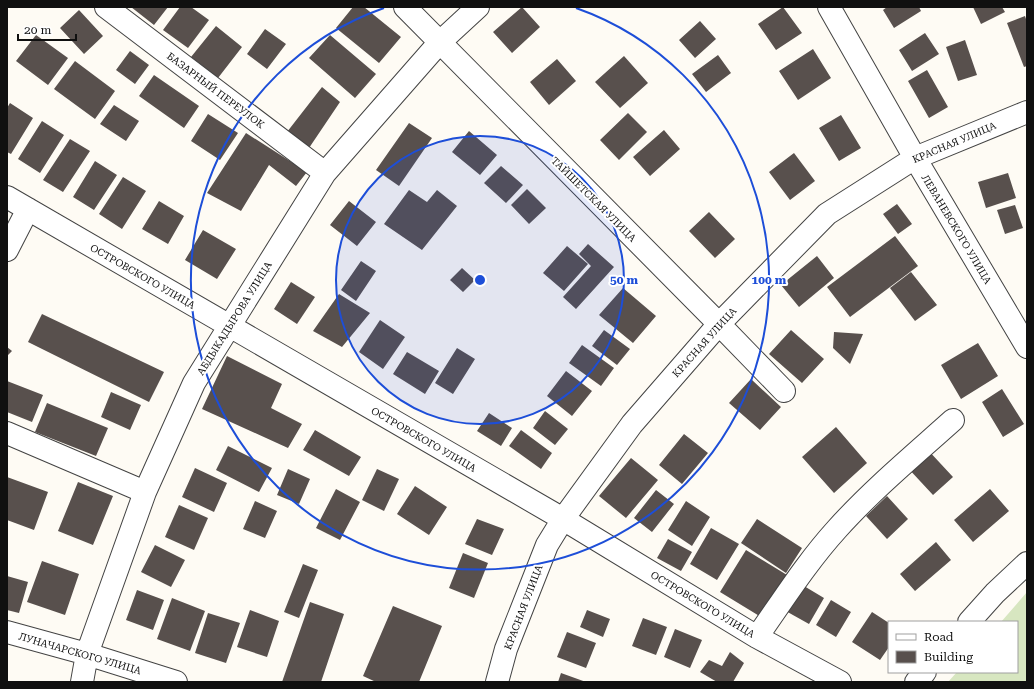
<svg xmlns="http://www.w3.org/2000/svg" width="1034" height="689" font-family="'Roboto Serif',serif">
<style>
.green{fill:#d7e6c0}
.building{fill:#58504d}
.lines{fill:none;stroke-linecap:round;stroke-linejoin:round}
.minor-casing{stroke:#434343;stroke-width:24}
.minor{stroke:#fff;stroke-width:22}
.ring{fill:none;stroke:#1d4ed8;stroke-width:2}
.labels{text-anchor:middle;stroke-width:4;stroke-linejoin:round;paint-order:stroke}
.street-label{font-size:10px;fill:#101010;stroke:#fff}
.centre{fill:#1d4ed8;stroke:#fff;stroke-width:2}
.ring-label{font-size:12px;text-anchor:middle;font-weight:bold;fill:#1d4ed8;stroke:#fff;stroke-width:4;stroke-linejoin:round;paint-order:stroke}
</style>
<rect width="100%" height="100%" fill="#fefbf4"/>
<path class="green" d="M1027,592V682H948L957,672H1017V622H1001Z"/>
<path class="building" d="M131,7H168L154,25Z
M180,7H191L209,20L188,48L163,30Z
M353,7H364L401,37L379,63L336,28Z
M522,7L540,27L512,53L493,32Z
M783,7L802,33L776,50L758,24Z
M887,7H919L921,11L894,28L883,10Z
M973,7H1002L1005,12L981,24Z
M79,10L103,36L84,54L60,28Z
M1025,16L1027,22V66L1024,67L1007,23Z
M700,21L716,39L695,58L679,40Z
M216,26L242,47L218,78L191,57Z
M265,29L286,44L267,69L247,54Z
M925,33L939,54L912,71L899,50Z
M36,35L68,58L48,85L16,61Z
M330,35L376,74L355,98L309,58Z
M965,40L977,75L958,81L946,47Z
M813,49L831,78L798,100L779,71Z
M130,51L149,65L135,84L116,70Z
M718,55L731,73L706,92L692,74Z
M624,56L648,83L620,108L595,82Z
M557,59L576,81L549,105L530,82Z
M75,61L115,91L95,119L54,89Z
M927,70L948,107L929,118L908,81Z
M154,75L199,106L184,128L139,96Z
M322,87L340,102L309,148L287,132Z
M10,103L33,118L11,154L7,152V108Z
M114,105L139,121L126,141L100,124Z
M628,113L647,132L619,160L600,140Z
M208,114L238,133L220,160L191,141Z
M841,115L861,148L839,161L819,128Z
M42,121L64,135L40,173L18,159Z
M409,123L432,138L399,186L376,170Z
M664,130L680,149L650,176L633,157Z
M469,131L497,155L480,175L452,152Z
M246,133L307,172L296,186L269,165L241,211L207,193Z
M70,139L90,151L63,192L43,180Z
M794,153L815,181L790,200L769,172Z
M95,161L117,175L94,210L73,197Z
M501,166L523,185L506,203L484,183Z
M1008,173L1016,198L986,208L978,182Z
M123,177L146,191L122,229L99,214Z
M527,189L546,208L529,224L511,205Z
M409,190L427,202L437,190L457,206L422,250L384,224Z
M159,201L184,216L168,244L142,229Z
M349,201L376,222L357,246L330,225Z
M897,204L912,224L898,234L883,214Z
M1015,205L1023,228L1005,234L997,210Z
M709,212L735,239L715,258L689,231Z
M203,230L236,249L217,279L185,260Z
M895,236L918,266L850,317L827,287Z
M588,244L614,267L576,309L563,297L591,266L579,254Z
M567,246L588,264L564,291L543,273Z
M817,256L834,278L799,307L781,285Z
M361,261L376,271L356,301L341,290Z
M462,268L475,280L463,292L450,280Z
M911,272L937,305L915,321L890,288Z
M291,282L315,297L297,324L274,309Z
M623,288L656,316L633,343L599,315Z
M339,294L370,313L342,347L313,331Z
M42,314L164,372L149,402L28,342Z
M380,320L405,337L383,369L359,352Z
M604,330L630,349L617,365L592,346Z
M791,330L824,359L802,383L769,354Z
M834,332L863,334L850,364L833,348Z
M978,343L998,376L961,399L941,365Z
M582,345L614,368L601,386L569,363Z
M7,347L12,351L7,356Z
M457,348L475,359L453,394L435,383Z
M407,352L439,371L425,394L393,374Z
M227,356L282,384L271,408L302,424L288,448L202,409Z
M566,371L592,391L572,416L547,396Z
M751,379L781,407L760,430L729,403Z
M7,381L43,395L32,422L7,412Z
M1002,389L1024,424L1003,437L982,402Z
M111,392L141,405L130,430L101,417Z
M47,403L108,428L96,456L35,432Z
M545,411L568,429L555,445L533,428Z
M489,413L512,428L501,446L477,431Z
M836,427L867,463L834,493L802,457Z
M315,430L361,457L349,476L303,450Z
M521,430L552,453L541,469L509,446Z
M684,434L708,453L682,484L659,465Z
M228,446L272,468L259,492L216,470Z
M927,449L953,477L933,495L907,467Z
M631,458L658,480L626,518L599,496Z
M195,468L227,483L214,512L182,497Z
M288,469L310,479L299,504L277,495Z
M377,469L399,479L384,511L362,500Z
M7,477L48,492L34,530L7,520Z
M78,482L113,496L93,545L58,531Z
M415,486L447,507L429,535L397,514Z
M336,489L360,502L340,540L316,528Z
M990,489L1009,511L973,542L954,520Z
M656,490L674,504L652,532L634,518Z
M887,496L908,519L887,539L866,516Z
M255,501L277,511L265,538L243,529Z
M686,501L710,517L692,546L668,530Z
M179,505L208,518L194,550L165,537Z
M477,519L504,529L492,555L465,544Z
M757,519L802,548L786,573L741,543Z
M711,528L739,544L717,580L690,564Z
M668,539L692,552L681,571L657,558Z
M936,542L951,560L915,591L900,574Z
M155,545L185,560L171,587L141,572Z
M746,550L787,575L761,617L720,592Z
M463,553L488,563L474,598L449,588Z
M42,561L79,574L65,615L27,602Z
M303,564L318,570L299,618L284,612Z
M7,576L28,582L19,613L7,610Z
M799,583L824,598L809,624L784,610Z
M137,590L164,600L153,630L126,620Z
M172,598L205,611L190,651L157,639Z
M831,600L851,612L836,637L816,625Z
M310,602L344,614L321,682H282Z
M393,606L442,626L419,682H376L363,676Z
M250,610L279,621L267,657L237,647Z
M587,610L610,619L603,637L580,627Z
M872,612L889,623V647L880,660L852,642Z
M208,613L240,623L226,663L195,653Z
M643,618L667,627L656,655L632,646Z
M675,629L702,640L690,668L664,657Z
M567,632L596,643L586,668L557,657Z
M730,652L744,663L733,682H717L700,672L709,660L722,666Z
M561,673L586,682H558Z"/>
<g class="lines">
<g class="minor-casing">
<path id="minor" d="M106,7L325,173
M405,7L719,324L784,391
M829,7L915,158L1027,347
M7,197L563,519L757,637L840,682
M7,250L28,209
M7,433L145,492
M969,622L995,593L1027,563
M7,632L87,654L176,682
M757,637C783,600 807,562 837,529C872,490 914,455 953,420
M82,682L87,654L145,492L194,383L325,173L439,43L478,7
M497,682L506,649L547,545L563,519L632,424L719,324L827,214L915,158L1027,112
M916,682L925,672"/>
</g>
<use href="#minor" class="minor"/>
</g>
<circle cx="480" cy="280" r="144" fill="#1d4ed8" fill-opacity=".12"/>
<g class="ring">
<circle cx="480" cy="280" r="144"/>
<path d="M576 8A289 289 0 1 1 384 8"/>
</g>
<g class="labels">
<g class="street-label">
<text transform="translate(216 90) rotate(37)" y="4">БАЗАРНЫЙ ПЕРЕУЛОК</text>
<text transform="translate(954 142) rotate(-23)" y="4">КРАСНАЯ УЛИЦА</text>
<text transform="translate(594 199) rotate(45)" y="4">ТАЙШЕТСКАЯ УЛИЦА</text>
<text transform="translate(957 229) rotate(59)" y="4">ЛЕВАНЕВСКОГО УЛИЦА</text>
<text transform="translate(143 276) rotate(30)" y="4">ОСТРОВСКОГО УЛИЦА</text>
<text transform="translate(234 318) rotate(-58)" y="4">АБДЫКАДЫРОВА УЛИЦА</text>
<text transform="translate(704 342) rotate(-48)" y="4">КРАСНАЯ УЛИЦА</text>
<text transform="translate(424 439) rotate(30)" y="4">ОСТРОВСКОГО УЛИЦА</text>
<text transform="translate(703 604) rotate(31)" y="4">ОСТРОВСКОГО УЛИЦА</text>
<text transform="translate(523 607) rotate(-69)" y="4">КРАСНАЯ УЛИЦА</text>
<text transform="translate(80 653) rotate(16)" y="4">ЛУНАЧАРСКОГО УЛИЦА</text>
</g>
</g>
<circle cx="480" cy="280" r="6" class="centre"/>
<g class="ring-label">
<text x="624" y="284">50 m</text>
<text x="769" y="284">100 m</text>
</g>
<rect width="1034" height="689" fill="none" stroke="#101010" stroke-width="16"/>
<rect x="888" y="621" width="130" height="52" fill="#ffffff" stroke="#9f9f9f"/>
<rect x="896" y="634" width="20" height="6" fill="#ffffff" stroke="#9f9f9f"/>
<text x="924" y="641" font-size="12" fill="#101010">Road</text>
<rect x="896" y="651" width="20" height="12" fill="#58504d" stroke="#9f9f9f"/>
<text x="924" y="661" font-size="12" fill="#101010">Building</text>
<path d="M18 34v6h58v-6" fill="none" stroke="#101010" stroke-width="2"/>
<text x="24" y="34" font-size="12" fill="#101010" stroke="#ffffff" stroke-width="3" paint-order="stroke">20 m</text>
</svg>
